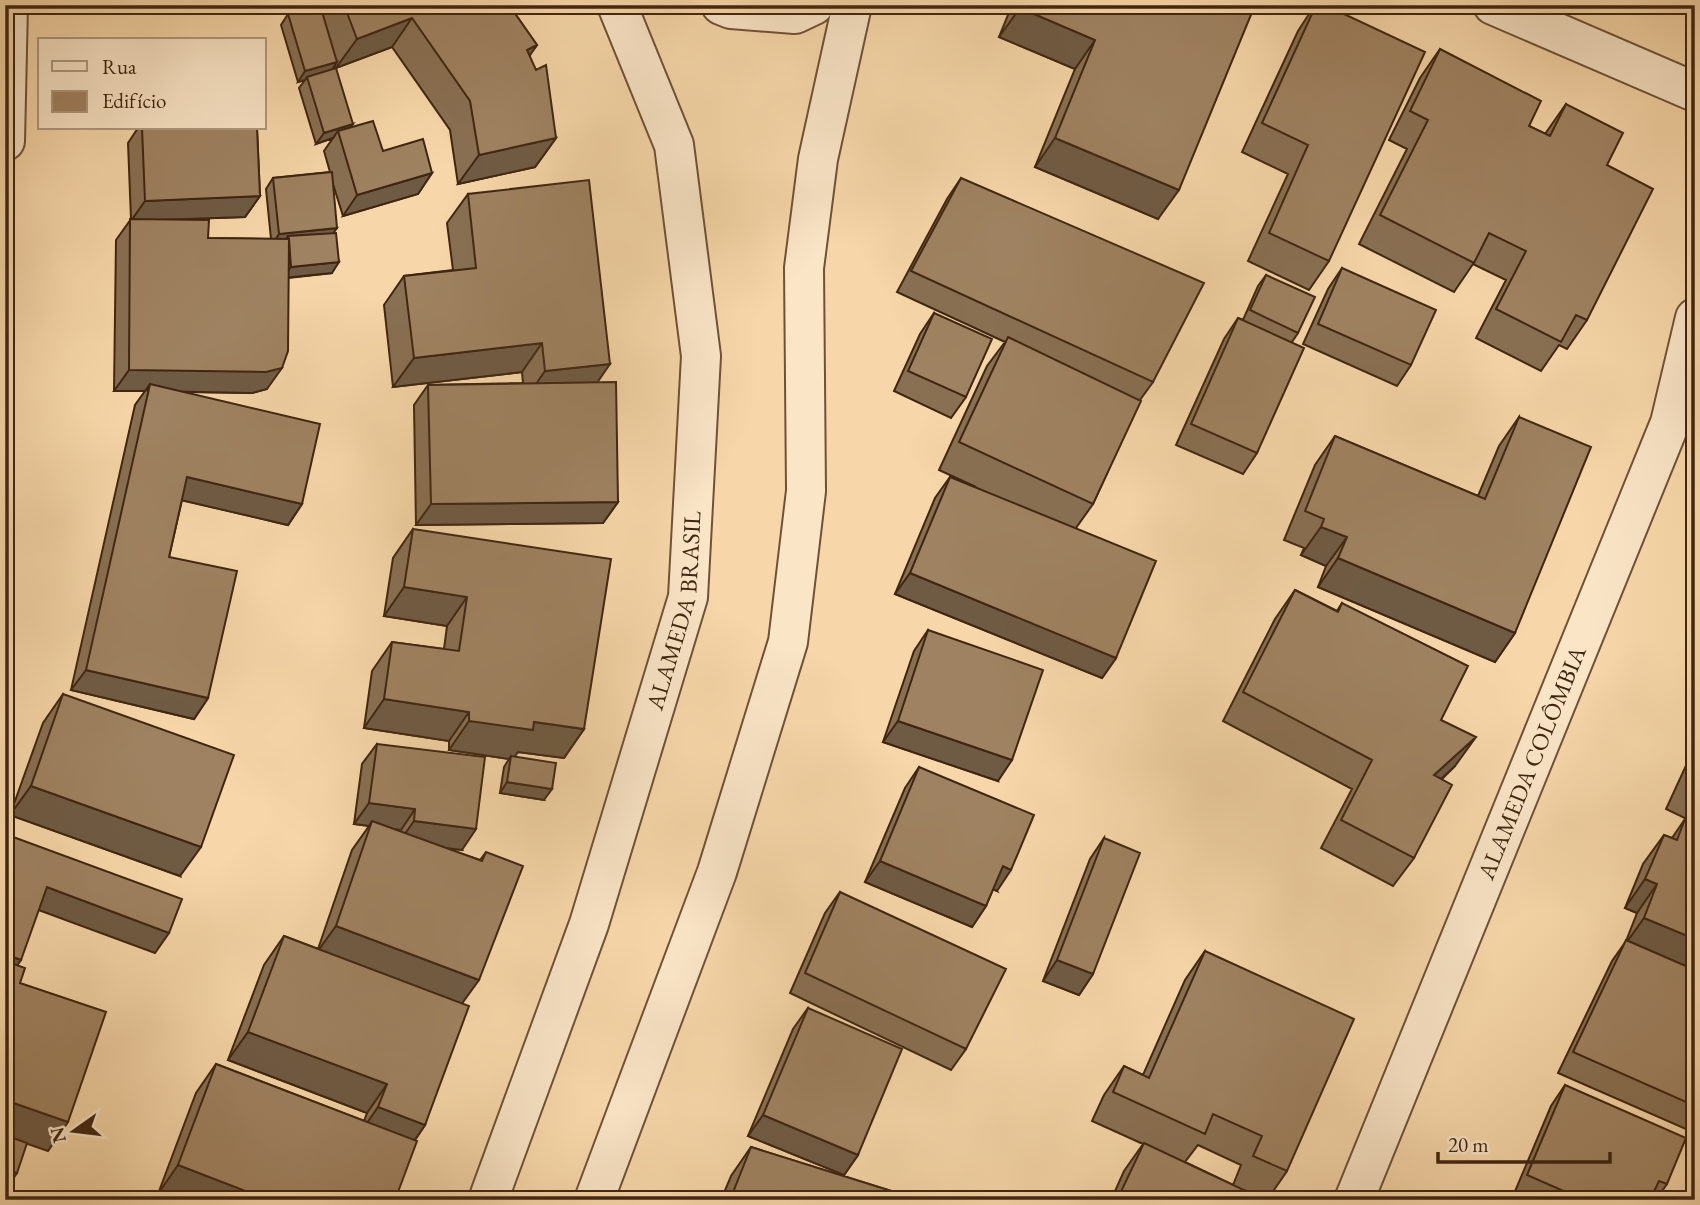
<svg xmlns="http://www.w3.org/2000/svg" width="1700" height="1205" font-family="'EB Garamond',serif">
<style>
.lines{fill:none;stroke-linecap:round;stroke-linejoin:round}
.minor-casing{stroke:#6e5238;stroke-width:42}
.minor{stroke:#fae5c7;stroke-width:38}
.wall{fill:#897053;stroke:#402612;stroke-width:2;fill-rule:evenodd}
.shaded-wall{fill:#6f5b44;stroke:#402612;stroke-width:2}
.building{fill:#9f8261;stroke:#402612;stroke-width:2}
.labels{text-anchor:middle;stroke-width:5;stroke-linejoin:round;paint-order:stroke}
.street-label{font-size:24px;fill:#402612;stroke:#fae5c7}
</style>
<rect width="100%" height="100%" fill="#f7d7a9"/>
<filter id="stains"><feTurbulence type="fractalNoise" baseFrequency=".00286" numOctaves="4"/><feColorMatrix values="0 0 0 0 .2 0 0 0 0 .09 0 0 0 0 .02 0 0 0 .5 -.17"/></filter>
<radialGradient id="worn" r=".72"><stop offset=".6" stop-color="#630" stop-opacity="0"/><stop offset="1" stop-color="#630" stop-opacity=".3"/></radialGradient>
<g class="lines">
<g class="minor-casing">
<g id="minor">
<path d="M721,5L731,9L795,14L814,5"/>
<path d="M1493,5L1695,92"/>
<path d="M5,141L8,5"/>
<path id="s1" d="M488,1200L589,924L688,597L701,356L674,145L617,5"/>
<path d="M594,1200L717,872L788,642L806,491L804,268L818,159L852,5"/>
<path id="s2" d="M1354,1200L1670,423L1695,318"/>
</g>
</g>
<use href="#minor" class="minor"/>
</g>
<path class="wall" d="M314,5H509L537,45L529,56L556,138L535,167L458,184L450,130L392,47L336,68L335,65L333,69L350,128L383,151L432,173L418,194L343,216L332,181L334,233L332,273L288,278L267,389L252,393L180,392L302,504L288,525L182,500L169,557L208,698L194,719L71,690L135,405L145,391H114L116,240L131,219L128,143L138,128H257L260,196L245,217L181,219L208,238L271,239L266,189L273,178L330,172L324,151L333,138L316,144L299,88L305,80L298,82L281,25L288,14L314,6Z
M1012,5H1255L1158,219L1035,167L1075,69L999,37Z
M1315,5H1325L1329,261L1309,290L1248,261L1288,174L1242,152L1298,31Z
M1440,49L1529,126L1545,134L1566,104L1607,165L1587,320L1567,349L1559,345L1541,371L1476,338L1506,280L1473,264L1454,292L1359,244L1407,149L1389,140L1420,78Z
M961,178L1153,382L1140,400L1093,504L1076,528L1116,658L1102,678L895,594L935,498L950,477L976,487L939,470L987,366L1005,342L897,292L947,199Z
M468,194L597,382L618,502L603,523L416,525L414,405L428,385L523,383L522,372L393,387L384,305L404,276L453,270L447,223Z
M1342,268L1411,365L1397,386L1303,344L1328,289Z
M1266,275L1298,333L1292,342L1257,453L1243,474L1176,445L1224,339L1238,318L1243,320L1258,286Z
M934,313L966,397L951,418L894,391L920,334Z
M1519,417L1515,633L1495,662L1318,587L1326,566L1301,555L1304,548L1284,540L1315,465L1335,436L1478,496L1499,446Z
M413,529L584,729L564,758L518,752L514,756L544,800L500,793L504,767L509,759L449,750V741L364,728L372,671L392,642L444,649L447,626L384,616L393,558Z
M1295,590L1337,611L1342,603L1441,720L1455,766L1442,779L1414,858L1393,886L1321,848L1352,789L1223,721L1275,619Z
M928,630L998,781L883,742L914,651Z
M63,694L180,876L10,815L43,723Z
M377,744L462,850L445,848L480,860L486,852L462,1004L425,1125L415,1140L158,1194L196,1093L216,1064L364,1121L367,1113L228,1060L264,965L284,936L318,949L352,850L369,826L354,824L362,764Z
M1695,746V823L1666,809Z
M919,767L997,891L993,889L986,906L972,927L865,882L905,788Z
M1685,819L1695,823V1133L1558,1073L1612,961L1626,941L1637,913L1625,908L1643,864L1664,835L1672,838Z
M1104,838L1093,974L1079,995L1043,981L1090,859Z
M840,892L966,1049L951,1070L790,993L825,913Z
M1205,951L1287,1171L1267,1200L1244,1190L1262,1200H1111L1124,1171L1143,1144L1092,1121L1104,1095L1124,1066L1143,1075L1185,980ZM1198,1145L1241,1165L1233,1185L1185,1162Z
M808,1008L858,1155L844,1175L748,1136L793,1029Z
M1565,1085L1667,1184L1656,1200H1522L1513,1196L1551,1106Z
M751,1147L920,1200H721L731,1176Z"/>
<path class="shaded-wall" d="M1020,8L1095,40L1075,69L999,37Z
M412,18L392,47L336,68L357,39Z
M537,45L517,74L527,50Z
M337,62L330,73L307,77L305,80L298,82L305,71Z
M353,124L345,134L338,131L333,138L316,144L324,133Z
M556,138L535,167L458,184L479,155Z
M1055,138L1179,190L1158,219L1035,167Z
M432,173L418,194L343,216L357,195Z
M260,196L245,217L131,221L145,201Z
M337,228L330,238L288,236L283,244L272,245L279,234Z
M339,262L332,273L283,278L291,267Z
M542,343L522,372L393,387L414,358Z
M610,364L590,393L525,400L545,371Z
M282,368L267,389L252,393L148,391L150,384L145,391H114L129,370Z
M187,477L302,504L288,525L172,498Z
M618,502L603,523L416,525L431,504Z
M1321,527L1347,537L1326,566L1301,555Z
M1338,558L1515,633L1495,662L1318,587Z
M910,573L1116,658L1102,678L895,594Z
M404,587L467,597L447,626L384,616Z
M86,670L208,698L194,719L71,690Z
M384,699L469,712L449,741L364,728Z
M469,721L534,722L584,729L564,758L518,752L513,759L511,756L509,759L449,750Z
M898,721L1012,760L998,781L883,742Z
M1476,737L1455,766L1414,804L1434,775Z
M507,782L552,789L544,800L500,793Z
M31,786L201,847L180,876L10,815Z
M369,803L415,809L401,830L371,826L372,821L369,826L354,824Z
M414,821L476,829L462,850L399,842Z
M880,861L986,906L972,927L865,882Z
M1003,866L1011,870L997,891L988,887Z
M1645,879L1657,884L1637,913L1625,908Z
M47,887L169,933L155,953L33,908Z
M1644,918L1695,939V976L1624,946Z
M336,926L479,980L458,1009L315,955Z
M5,954L21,960L7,980H5Z
M1057,960L1093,974L1079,995L1043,981Z
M248,1032L387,1084L367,1113L228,1060Z
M5,1100L68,1122L48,1151L5,1136Z
M378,1107L425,1125L405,1154L358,1136Z
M763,1115L858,1155L844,1175L748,1136Z
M178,1165L269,1200H173L158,1194Z
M5,1169L17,1173L5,1191Z"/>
<path class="building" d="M317,5H320L337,62L305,71L288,14Z
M344,5H509L537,45L527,50L536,70L546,65L556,138L479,155L470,101L412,18L357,39Z
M1021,5H1255L1179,190L1055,138L1095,40L1020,8Z
M1316,5H1325L1425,52L1329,261L1269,233L1308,145L1262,123Z
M1440,49L1541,101L1529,126L1550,136L1566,104L1623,133L1607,165L1653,189L1587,320L1576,315L1561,342L1496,309L1526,251L1489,233L1474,263L1380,215L1428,120L1410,111Z
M336,68L353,124L324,133L307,77Z
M373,121L383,151L423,139L432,173L357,195L338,131Z
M142,128H257L260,196L145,201Z
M332,172L337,228L279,234L273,178Z
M961,178L1204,283L1153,382L911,271Z
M589,180L610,364L545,371L542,343L414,358L404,276L476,268L468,194Z
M130,219L209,220L208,238L289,239L288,351L282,368L266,372L129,370Z
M336,233L339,262L291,267L289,239L288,236Z
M1342,268L1436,310L1411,365L1318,324Z
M1266,275L1315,297L1298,333L1250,310Z
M934,313L992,339L966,397L908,371Z
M1238,318L1304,348L1257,453L1191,424Z
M1008,337L1141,401L1093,504L959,442Z
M616,382L618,502L431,504L428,385Z
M150,384L320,424L302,504L187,477L169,557L237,571L208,698L86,670Z
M1519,417L1591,447L1515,633L1338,558L1347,537L1321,527L1324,519L1305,511L1335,436L1485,499Z
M950,477L1156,561L1116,658L910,573Z
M413,529L611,559L584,729L534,722L533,730L469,721V712L384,699L392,642L459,651L467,597L404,587Z
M1295,590L1338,612L1342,603L1468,666L1441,720L1476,737L1434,775L1452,785L1414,858L1341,820L1372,760L1243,692Z
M928,630L1043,670L1012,760L898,721Z
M63,694L234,755L201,847L31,786Z
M377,744L485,757L476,829L414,821L415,809L369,803Z
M511,756L556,763L552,789L507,782Z
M1695,762V784L1686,781Z
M919,767L1034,815L1011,870L1003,866L986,906L880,861Z
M1685,819L1695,823V939L1644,918L1657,884L1645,879L1664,835L1677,840Z
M372,821L482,861L486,852L523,866L479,980L336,926Z
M5,834L182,899L169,933L47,887L21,960L5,954Z
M1104,838L1140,853L1093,974L1057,960Z
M840,892L1006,969L966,1049L805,973Z
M284,936L469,1006L425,1125L378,1107L387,1084L248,1032Z
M1626,940L1695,970V1106L1573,1052Z
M1205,951L1354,1019L1287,1171L1253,1156L1262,1136L1213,1114L1205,1134L1113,1092L1124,1066L1149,1078Z
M5,961L25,968L20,983L106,1012L68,1122L5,1100Z
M808,1008L902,1049L858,1155L763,1115Z
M216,1064L417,1141L395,1200H269L178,1165Z
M1565,1085L1686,1138L1667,1184L1659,1181L1650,1200H1584L1527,1175Z
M5,1135L27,1143L17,1173L5,1169Z
M1144,1143L1263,1199L1262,1200H1117Z
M751,1147L920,1200H730Z
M1527,1193L1544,1200H1524Z"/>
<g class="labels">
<g class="street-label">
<text dy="8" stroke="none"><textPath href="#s1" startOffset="620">ALAMEDA BRASIL</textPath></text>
<text dy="8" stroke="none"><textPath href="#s2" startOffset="472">ALAMEDA COLÔMBIA</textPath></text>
</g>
</g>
<rect width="1700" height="1205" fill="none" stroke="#f7d7a9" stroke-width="28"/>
<rect x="7" y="7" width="1686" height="1191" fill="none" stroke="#402612" stroke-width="3.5"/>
<rect x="14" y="14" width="1672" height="1177" fill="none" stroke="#402612" stroke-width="2"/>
<rect x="38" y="38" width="228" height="91" fill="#fae5c7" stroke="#b0997f" stroke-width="2"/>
<rect x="52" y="61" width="35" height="10" fill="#fae5c7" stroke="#b0997f" stroke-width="2"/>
<text x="102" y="74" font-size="21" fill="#402612">Rua</text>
<rect x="52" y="91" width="35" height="21" fill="#9f8261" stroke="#b0997f" stroke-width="2"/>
<text x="102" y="108" font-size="21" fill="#402612">Edifício</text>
<g transform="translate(74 1131) rotate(256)" stroke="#fae5c7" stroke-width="5" paint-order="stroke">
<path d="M0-5L12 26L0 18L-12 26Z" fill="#402612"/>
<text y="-10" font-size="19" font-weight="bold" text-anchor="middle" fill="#402612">N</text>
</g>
<path d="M1438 1152v10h172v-10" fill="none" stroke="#402612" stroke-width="3.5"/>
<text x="1448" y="1152" font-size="21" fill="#402612" stroke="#fae5c7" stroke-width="5" paint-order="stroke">20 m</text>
<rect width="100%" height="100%" filter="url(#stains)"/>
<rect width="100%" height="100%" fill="url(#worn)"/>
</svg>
